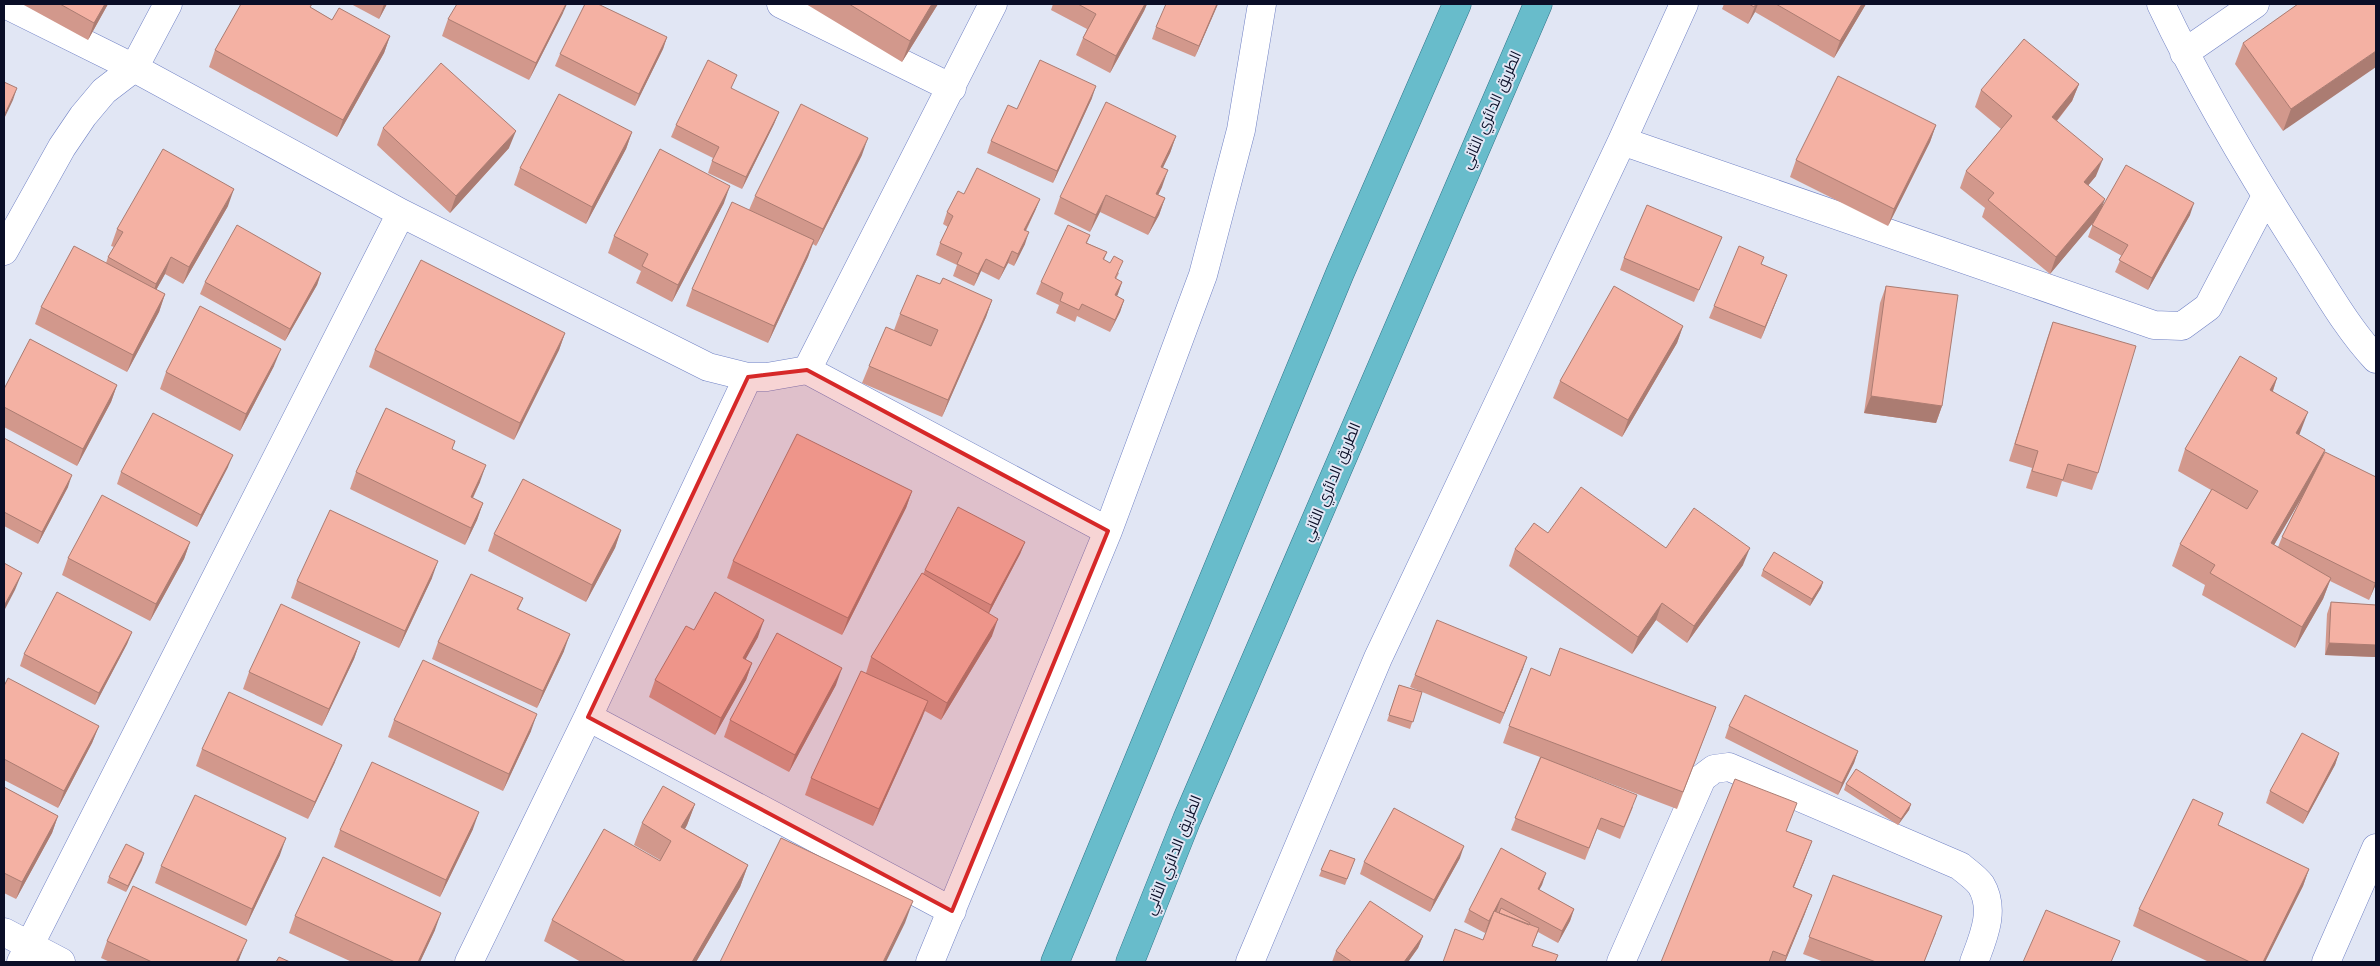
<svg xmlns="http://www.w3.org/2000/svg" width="2380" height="966" font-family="Inter,Cairo,sans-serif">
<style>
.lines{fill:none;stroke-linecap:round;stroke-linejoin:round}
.minor-casing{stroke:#7182c5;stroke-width:29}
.trunk-casing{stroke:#2e7489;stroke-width:29}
.minor{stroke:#fff;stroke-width:28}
.trunk{stroke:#68bccb;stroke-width:28}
.wall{fill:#d2988c;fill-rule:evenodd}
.shaded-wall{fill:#ab7c72}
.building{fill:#f4b1a3;stroke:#ab7c72}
.marked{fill:#d62828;fill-opacity:0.2;stroke:#d62828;stroke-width:4;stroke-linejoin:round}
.labels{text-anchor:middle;stroke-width:4;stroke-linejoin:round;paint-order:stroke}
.street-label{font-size:15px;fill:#0a0e27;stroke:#e1e6f4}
</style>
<rect width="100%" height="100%" fill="#e1e6f4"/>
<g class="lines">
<g class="minor-casing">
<path id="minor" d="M5,4L134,68L401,213L708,367L748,377H767L807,370L1108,531
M781,4L952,88
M2161,4C2201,89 2250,171 2301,251C2325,288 2346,327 2376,359
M2184,53L2255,4
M1622,141L2154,325L2182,326L2208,307L2266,196
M4,251L62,147L83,116L104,91L134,68L168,4
M807,370L993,4
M588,717L952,911
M4,932L61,962
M21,962L401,213
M469,962L588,717L748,377
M930,962L1108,531L1203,275L1241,130L1262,4
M1250,962L1378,658L1622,141L1684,4
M1621,962L1702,778L1714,769L1729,767L1960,866C1967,872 1976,878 1981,885C1996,910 1983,938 1974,962
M2326,962L2376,848"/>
</g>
<g class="trunk-casing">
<path id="trunk" d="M1055,962L1340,273L1457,4
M1130,962L1187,819L1538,4"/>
</g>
<use href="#minor" class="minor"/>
<use href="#trunk" class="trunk"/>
</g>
<path class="wall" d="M22,4H108L88,40Z
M351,4H387L379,19Z
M806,4H938L902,62Z
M1053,4H1147L1144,11L1110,73L1076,55L1083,38L1087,29L1051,10Z
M1218,4L1195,57L1152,39L1156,27Z
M1724,4H1866L1834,58L1755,12L1748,24L1722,9Z
M2376,4L2283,131L2235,64L2243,43Z
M312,8L332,20L390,36L384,53L337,137L209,67L215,50Z
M563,13L529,80L442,36L448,19Z
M667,37L663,49L635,106L555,66L560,54Z
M2079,84L2072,101L2057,121L2096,176L2088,185L2101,209L2190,215L2148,290L2115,272L2122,256L2088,237L2094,221L2050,274L1982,217L1985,208L1960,188L1966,171L2001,129L1975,107L1981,90Z
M732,89L779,112L774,124L742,189L708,173L713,158L671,137L676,125Z
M1092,98L1053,183L987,153L991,141Z
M1936,125L1930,142L1888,226L1790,177L1796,160Z
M383,128L509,148L450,213L377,145Z
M632,132L626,149L586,224L514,185L520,168Z
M1176,136L1170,153L1163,167L1162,187L1158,195L1165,198L1159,215L1148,235L1100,212L1090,232L1054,214L1060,197Z
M862,155L816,246L813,244L808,257L768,343L686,306L692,289L749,210L755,196Z
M964,194L1040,199L1035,211L1026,231L1025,244L1014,266L1008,263L999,280L981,271L974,286L953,276L957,265L936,255L940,243L948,227L943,224L947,212Z
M724,203L672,302L636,283L641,271L608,253L614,236Z
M228,206L183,284L165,274L156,290L165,294L159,312L127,372L35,324L41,307L106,263L108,257L114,247L111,246L117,229Z
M1090,235L1087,243L1107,252L1104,260L1119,273L1116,279L1122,282L1117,296L1124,300L1120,312L1110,332L1077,316L1075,322L1056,313L1059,305L1036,294L1041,282Z
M1722,237L1694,302L1620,270L1624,258Z
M1764,257L1761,265L1787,275L1761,339L1709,318L1714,306Z
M321,273L317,285L285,341L200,294L205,282Z
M940,284L992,300L986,317L942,417L862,383L869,366L894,330L900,314Z
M1886,286L1942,406L1936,423L1864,413L1880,303Z
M2053,322L2098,473L2092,490L2062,481L2057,497L2026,488L2032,468L2009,461L2047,339Z
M1683,326L1677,343L1622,437L1553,398L1560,381Z
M565,333L559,350L514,440L369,367L375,350Z
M274,366L240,431L160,389L166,372Z
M2277,378L2273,391L2300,433L2299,435L2325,450L2323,455L2376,477V584L2369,600L2330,581L2323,599L2295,648L2202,595L2205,585L2172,566L2180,544L2211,490L2178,471L2185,449ZM2302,497L2282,537L2278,547L2274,545Z
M117,385L111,402L77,466L4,427V389Z
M4,438L68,487L38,544L4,526Z
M455,441L452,449L480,482L473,498L483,503L477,520L465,545L350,489L356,472Z
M228,467L197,527L117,484L121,472Z
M912,491L906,508L842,635L727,578L733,561Z
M621,530L615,548L586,602L488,551L494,534Z
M1548,533L1666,548L1743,565L1687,643L1656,620L1632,654L1509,566L1515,549Z
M190,542L184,559L150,621L62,575L68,558Z
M1025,542L1020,554L989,613L992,636L941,720L925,711L873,826L805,795L811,778L866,673L871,657L923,574L925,570Z
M1763,570L1823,582L1821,588L1810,606L1761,576Z
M432,578L399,648L291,598L297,581Z
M523,598L518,610L564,651L537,708L432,659L438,642Z
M2331,602L2376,605V657L2325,655L2327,614Z
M694,630L758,637L745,659L752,663L746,680L715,735L649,697L655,680Z
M132,632L127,644L95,705L20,666L24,654Z
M360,642L354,659L322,726L243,689L249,672Z
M1523,669L1500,724L1410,687L1415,675Z
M1550,676L1716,707L1677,809L1574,770L1633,807L1620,839L1597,829L1585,860L1511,830L1540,757L1503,743L1509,726Z
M836,685L789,772L724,737L730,720Z
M1399,685L1422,692L1410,729L1387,721Z
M4,686L99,726L92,743L58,808L4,780Z
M394,720L531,731L503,791L388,737Z
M1729,726L1858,751L1854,763L1838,795L1725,738Z
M202,749L335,762L308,819L196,766Z
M2339,753L2335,765L2303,824L2266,803L2270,791Z
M1846,784L1911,804L1909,810L1898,825L1844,790Z
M4,787L58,816L52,833L16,899L4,893Z
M695,804L687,825L685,829L748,865L740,887L696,962H581L544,941L552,920L660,861V860L634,845L642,823Z
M2219,825L2309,869L2303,886L2265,962H2209L2133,926L2139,909Z
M473,829L440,897L334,847L340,830Z
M1786,831L1812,841L1794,887L1812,895L1804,916L1785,962H1661Z
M1330,850L1355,859L1345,885L1319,876Z
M280,855L246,926L155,883L161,866Z
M1460,858L1430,912L1360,874L1364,862Z
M142,860L126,892L107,883L109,877Z
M1546,873L1539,890L1574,909L1570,921L1558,943L1538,932L1532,946L1483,940L1489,926L1485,933L1464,922L1469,910Z
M1833,875L1936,933L1924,962H1824L1803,954Z
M295,916L435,930L420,962H352L289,933Z
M1423,936L1418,948L1408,962H1332L1336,951Z
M107,941L240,957L238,962H110L101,958Z"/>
<path class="shaded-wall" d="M105,4H108L88,40L94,23Z
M384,4H387L379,19Z
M566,4H567L563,13L529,80L536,63Z
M932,4H938L902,62L910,41Z
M1145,4H1147L1144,11L1110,73L1116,56Z
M1217,4H1218L1195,57L1199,46Z
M1756,4H1758L1755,12L1748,24Z
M1862,4H1866L1834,58L1840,41Z
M390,36L384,53L337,137L343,120Z
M667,37L663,49L635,106L639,94Z
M2376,51V67L2283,131L2291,109Z
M2079,84L2072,101L2046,134L2052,117Z
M1096,86L1092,98L1053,183L1057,171Z
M17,88L13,100L4,119V116Z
M779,112L774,124L742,189L746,177Z
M1936,125L1930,142L1888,226L1894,209Z
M516,131L509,148L450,213L456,196Z
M632,132L626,149L586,224L592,207Z
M1176,136L1170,153L1155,184L1161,167Z
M868,138L862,155L816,246L823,229Z
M2103,159L2096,176L2077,199L2084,182Z
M1168,170L1162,187L1150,211L1156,194Z
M730,186L724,203L672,302L678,285Z
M234,189L228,206L183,284L189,267Z
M1106,195L1100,212L1090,232L1096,215Z
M1165,198L1159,215L1148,235L1155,218Z
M1040,199L1035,211L1020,242L1024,230Z
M2105,199L2099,216L2050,274L2056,257Z
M2194,203L2190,215L2148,290L2152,278Z
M1029,232L1025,244L1014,266L1018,254Z
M814,240L808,257L768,343L774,326Z
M1012,251L1008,263L999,280L1004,268Z
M171,257L165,274L150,301L156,284Z
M986,259L981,271L974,286L978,274Z
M321,273L317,285L285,341L290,329Z
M1787,275L1782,287L1761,339L1765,327Z
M1122,282L1118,294L1111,307L1115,295Z
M165,294L159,312L127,372L133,355Z
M992,300L986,317L942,417L948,400Z
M1124,300L1120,312L1110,332L1115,320Z
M1683,326L1677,343L1622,437L1628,420Z
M565,333L559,350L514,440L520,423Z
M281,349L274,366L240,431L246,414Z
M2277,378L2270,399V390Z
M117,385L111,402L77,466L83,449Z
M1871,396L1942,406L1936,423L1864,413Z
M2308,412L2300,433L2288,454L2296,433Z
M2325,450L2317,471L2263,564L2271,543Z
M233,455L228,467L197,527L201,515Z
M486,465L480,482L465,514L471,497Z
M72,475L68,487L38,544L42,532Z
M912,491L906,508L842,635L848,618Z
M483,503L477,520L465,545L471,528Z
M621,530L615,548L586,602L592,585Z
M190,542L184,559L150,621L156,604Z
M1025,542L1020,554L987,617L991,605Z
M1750,548L1743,565L1687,643L1694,626Z
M438,561L432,578L399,648L405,631Z
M22,573L15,590L4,611V606Z
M2331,578L2323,599L2295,648L2302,627Z
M2376,580V584L2369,600L2375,583Z
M1823,582L1821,588L1810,606L1812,599Z
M1662,603L1656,620L1632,654L1638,637Z
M998,619L992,636L941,720L947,703Z
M764,620L758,637L737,675L743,658Z
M132,632L127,644L95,705L99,693Z
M570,634L564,651L537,708L543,691Z
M360,642L354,659L322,726L329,709Z
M2329,643L2376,645V657L2325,655Z
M1527,657L1523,669L1500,724L1504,713Z
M752,663L746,680L715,735L721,718Z
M842,668L836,685L789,772L795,755Z
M928,701L922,718L873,826L879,809Z
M537,714L531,731L503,791L509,774Z
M99,726L92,743L58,808L64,791Z
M342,745L335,762L308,819L315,802Z
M1858,751L1854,763L1838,795L1842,783Z
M2339,753L2335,765L2303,824L2308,812Z
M695,804L687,825L674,848L681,827Z
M1911,804L1909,810L1898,825L1901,819Z
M479,812L473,829L440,897L446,880Z
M58,816L52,833L16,899L22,882Z
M286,838L280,855L246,926L252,909Z
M1812,841L1804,862L1785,908L1793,887Z
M1464,846L1460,858L1430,912L1434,900Z
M144,853L142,860L126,892L128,886Z
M748,865L740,887L696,962H692Z
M2309,869L2303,886L2265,962H2263Z
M1546,873L1542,885L1533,901L1538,889Z
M1812,895L1804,916L1785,962H1784Z
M1501,898L1497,910L1485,933L1489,921Z
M913,901L905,923L886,962H883Z
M1574,909L1570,921L1558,943L1562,931Z
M441,913L435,930L420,962H418Z
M1423,936L1418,948L1408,962H1404Z
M247,940L240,957L238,962H236Z"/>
<path class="building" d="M60,4H105L94,23Z
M241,4H312L310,7L332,20L339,8L390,36L343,120L215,50Z
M457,4H566L536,63L448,19Z
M585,4H598L667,37L639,94L560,54Z
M849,4H932L910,41Z
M1078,4H1145L1116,56L1083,38L1096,14Z
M1166,4H1217L1199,46L1156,27Z
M1749,4H1756L1754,7Z
M1776,4H1862L1840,41Z
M2298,4H2376V51L2291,109L2243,43Z
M2024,39L2079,84L2052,117L2103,159L2084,182L2105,199L2056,257L1988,200L1994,193L1966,171L2012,116L1981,90Z
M708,60L737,75L731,88L779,112L746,177L712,161L719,147L676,125Z
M1040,60L1096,86L1057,171L991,141L1008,105L1017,109Z
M441,63L516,131L456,196L383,128Z
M1838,76L1936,125L1894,209L1796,160Z
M4,82L17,88L4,116Z
M559,94L632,132L592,207L520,168Z
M1106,102L1176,136L1161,167L1168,170L1156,194L1165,198L1155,218L1106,195L1096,215L1060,197Z
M801,104L868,138L823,229L755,196Z
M163,149L234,189L189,267L171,257L156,284L108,257L123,232L117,229Z
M660,149L730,186L678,285L642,266L648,254L614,236Z
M2126,165L2194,203L2152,278L2119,260L2128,245L2092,225Z
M977,168L1040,199L1024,230L1029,232L1018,254L1012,251L1004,268L986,259L978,274L957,264L962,253L940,243L953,216L947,212L958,191L964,194Z
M732,202L814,240L774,326L692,289Z
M1647,205L1722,237L1699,290L1624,258Z
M237,225L321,273L290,329L205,282Z
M1068,225L1090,235L1086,243L1107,252L1103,259L1110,263L1114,256L1123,261L1115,278L1122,282L1115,295L1124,300L1115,320L1082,304L1079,310L1060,301L1063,293L1041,282Z
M74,246L165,294L133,355L41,307Z
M1739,246L1764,257L1761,264L1787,275L1765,327L1714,306Z
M421,260L565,333L520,423L375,350Z
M917,275L940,284L943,278L992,300L948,400L869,366L886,327L931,346L938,330L900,314Z
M1614,286L1683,326L1628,420L1560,381Z
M1886,286L1958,295L1942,406L1871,396Z
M200,306L281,349L246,414L166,372Z
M2053,322L2136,346L2098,473L2068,464L2063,480L2032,471L2038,451L2015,444Z
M30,339L117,385L83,449L4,407V389Z
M2240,356L2277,378L2270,390L2308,412L2296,433L2325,450L2271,543L2331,578L2302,627L2210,573L2215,565L2180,544L2212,489L2247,509L2258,491L2185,449Z
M386,408L455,441L452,449L486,465L471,497L483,503L471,528L356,472Z
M153,413L233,455L201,515L121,472Z
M797,434L912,491L848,618L733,561Z
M4,438L72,475L42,532L4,512Z
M2325,452L2376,477V580L2375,583L2282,537Z
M523,479L621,530L592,585L494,534Z
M1581,487L1666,548L1694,508L1750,548L1694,626L1662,603L1638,637L1515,549L1534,523L1548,533Z
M102,495L190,542L156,604L68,558Z
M958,507L1025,542L991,605L925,570Z
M330,510L438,561L405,631L297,581Z
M1774,552L1823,582L1812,599L1763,570Z
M4,563L22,573L4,606Z
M922,573L998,619L947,703L871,657Z
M471,574L523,598L517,609L570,634L543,691L438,642Z
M57,592L132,632L99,693L24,654Z
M715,592L764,620L743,658L752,663L721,718L655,680L686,626L694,630Z
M2331,602L2376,605V645L2329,643Z
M281,604L360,642L329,709L249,672Z
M1437,620L1527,657L1504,713L1415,675Z
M777,633L842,668L795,755L730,720Z
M1560,648L1716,707L1683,792L1509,726L1531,668L1550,676Z
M423,660L537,714L509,774L394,720Z
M861,671L928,701L879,809L811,778Z
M8,678L99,726L64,791L4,759V686Z
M1399,685L1422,692L1413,722L1389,715Z
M229,692L342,745L315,802L202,749Z
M1745,695L1858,751L1842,783L1729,726Z
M2302,733L2339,753L2308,812L2270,791Z
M1541,757L1637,795L1624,827L1601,818L1589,848L1515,818Z
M372,762L479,812L446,880L340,830Z
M1856,769L1911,804L1901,819L1846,784Z
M1735,779L1797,803L1786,831L1812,841L1793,887L1812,895L1786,956L1773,951L1769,962H1661Z
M663,786L695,804L681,827L748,865L692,962H626L552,920L604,829L660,861L671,841L642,823Z
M4,787L58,816L22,882L4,873Z
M195,795L286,838L252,909L161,866Z
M2193,799L2223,813L2218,825L2309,869L2263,962H2250L2139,909Z
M1394,808L1464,846L1434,900L1364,862Z
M781,838L913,901L883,962H720Z
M126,844L144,853L128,886L109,877Z
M1501,848L1546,873L1538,889L1574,909L1562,931L1501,898L1489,921L1469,910Z
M1330,850L1355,859L1347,879L1321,870Z
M323,857L441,913L418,962H395L295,916Z
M1833,875L1942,916L1924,962H1876L1809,937Z
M133,886L247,940L236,962H152L107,941Z
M1370,901L1423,936L1404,962H1352L1336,951Z
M1501,908L1530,923L1529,925L1499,913Z
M2046,910L2120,941L2111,962H2023Z
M1494,911L1539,928L1532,946L1558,955L1555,962H1443L1455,929L1483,940Z
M279,957L290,962H276Z"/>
<path class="marked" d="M807,370L1108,531L952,911L588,717L748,377Z"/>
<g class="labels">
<g class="street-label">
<text transform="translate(1491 110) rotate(-66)" y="5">الطريق الدائري الثاني</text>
<text transform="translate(1331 482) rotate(-67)" y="5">الطريق الدائري الثاني</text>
<text transform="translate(1173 855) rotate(-68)" y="5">الطريق الدائري الثاني</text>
</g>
</g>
<rect width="2380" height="966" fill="none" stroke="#0a0e27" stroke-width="10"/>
</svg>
